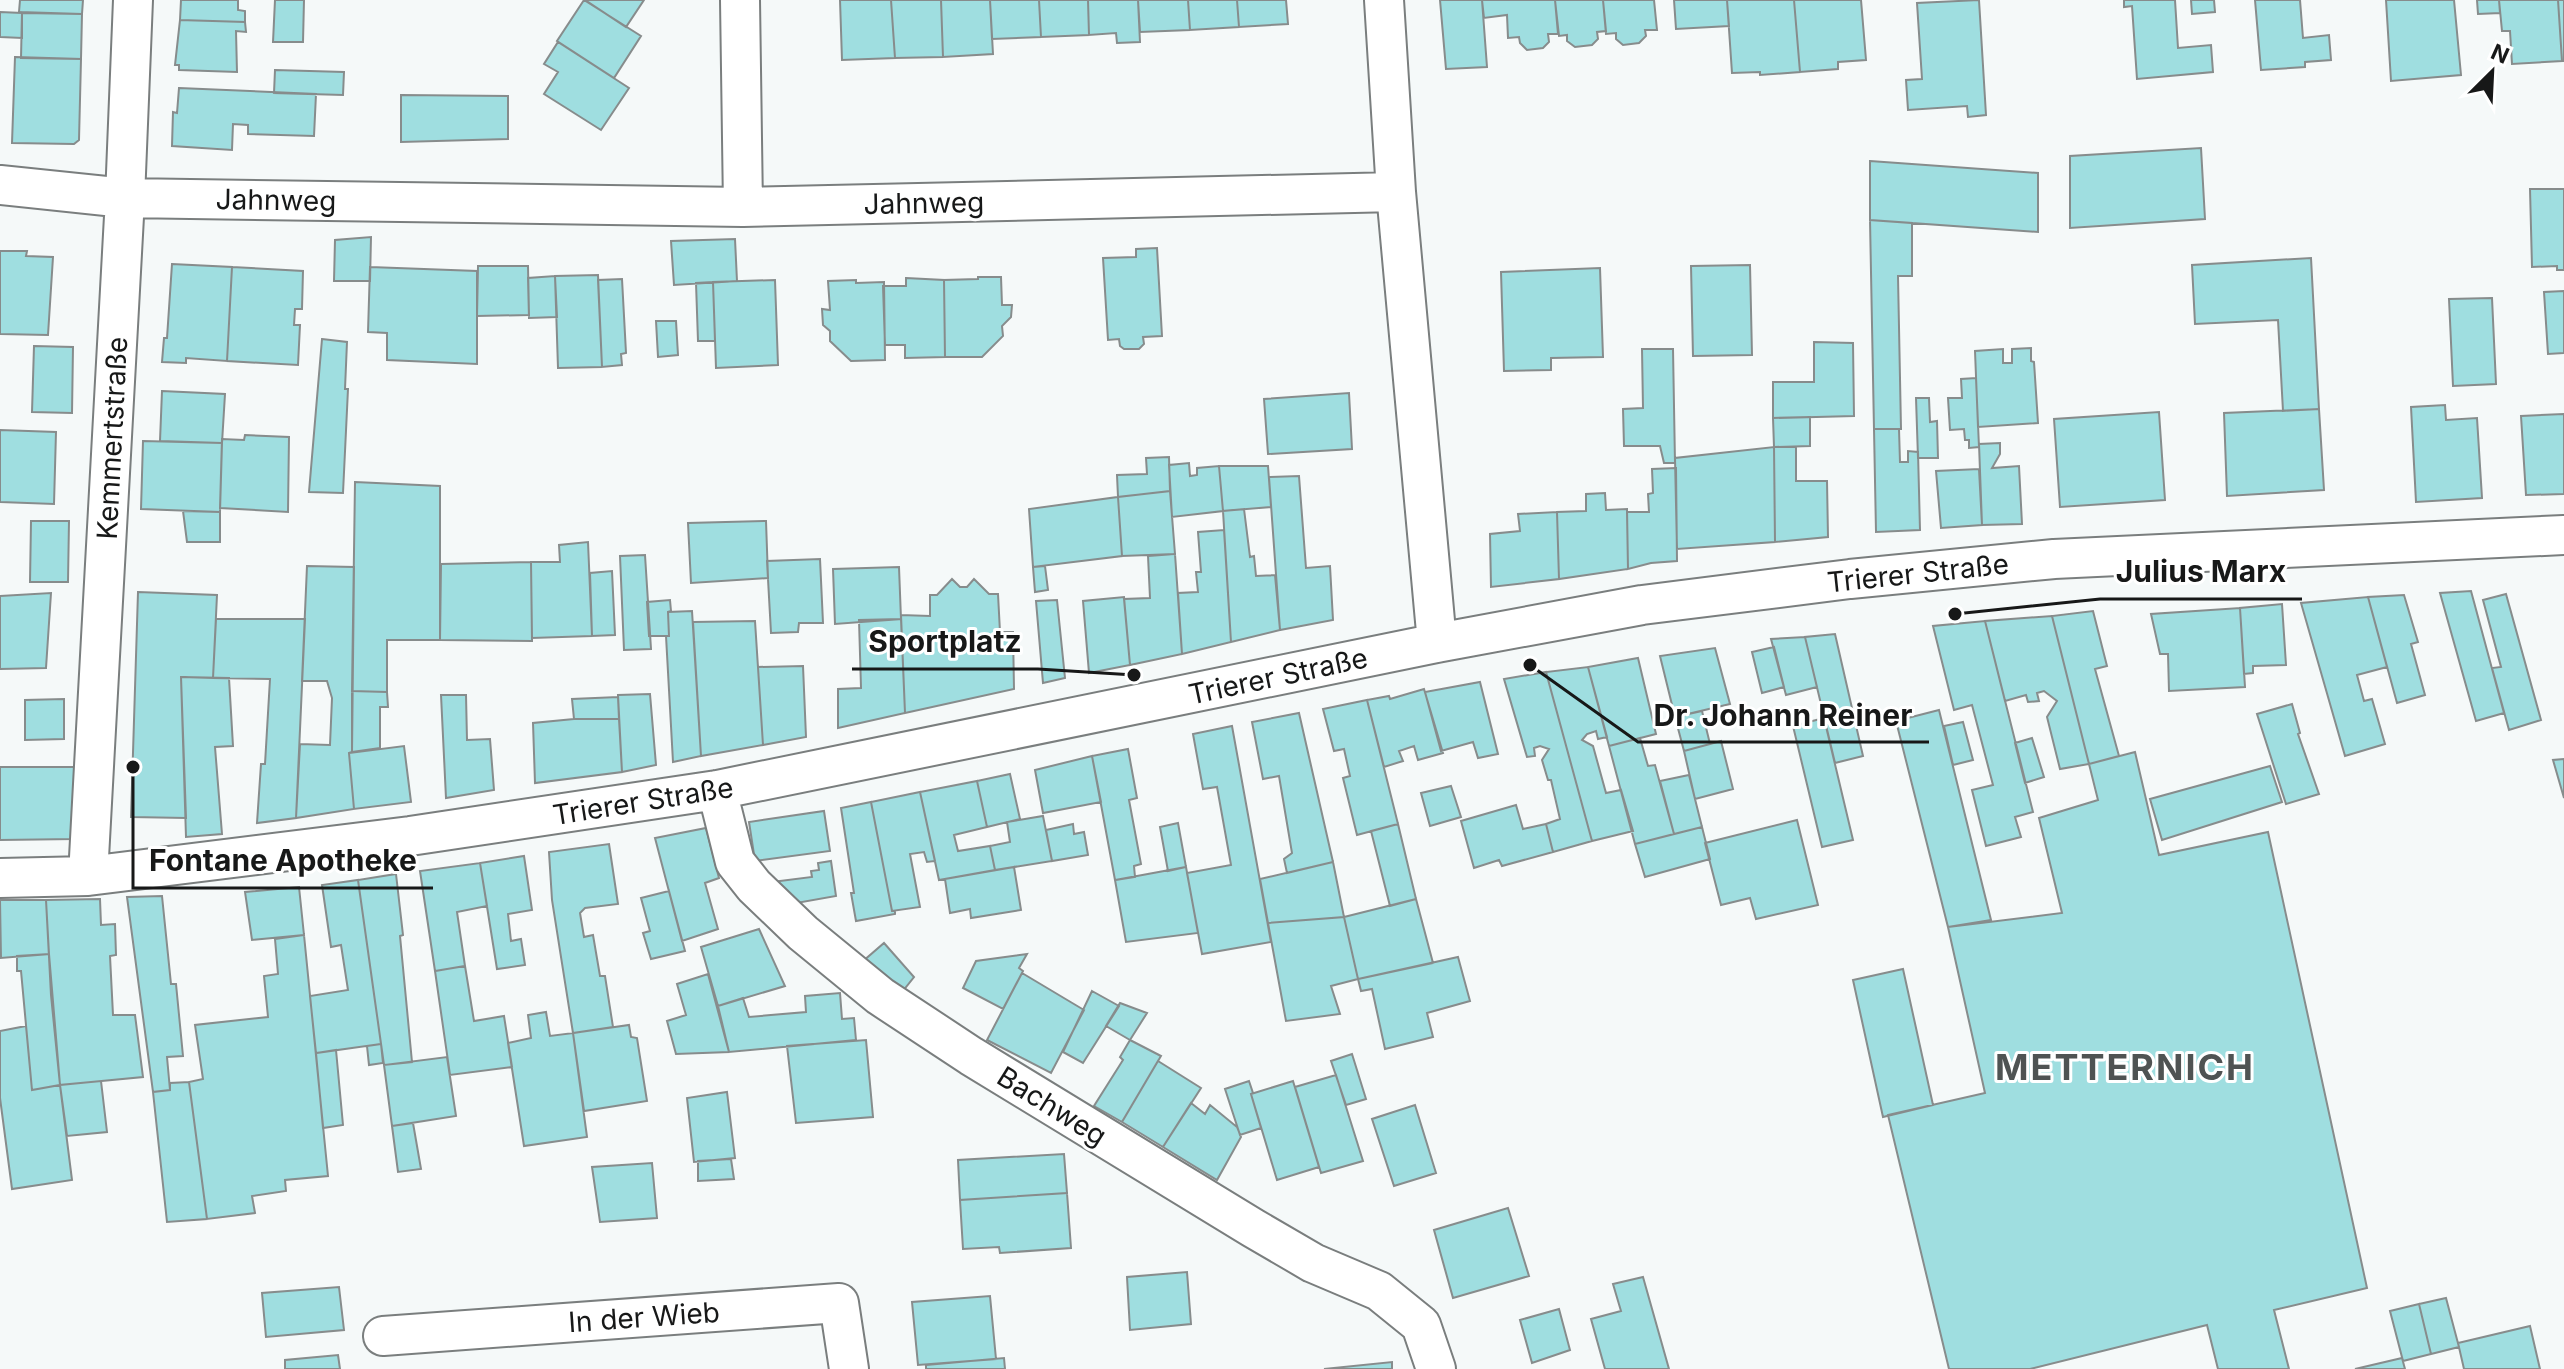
<svg xmlns="http://www.w3.org/2000/svg" width="2564" height="1369" font-family="Inter,sans-serif">
<style>
.building{fill:#9fdee0;stroke:#878c8c;stroke-width:2}
.lines{fill:none;stroke-linecap:round;stroke-linejoin:round}
.minor-casing{stroke:#7a7e7e;stroke-width:42}
.minor{stroke:#fff;stroke-width:38}
.labels{text-anchor:middle;stroke-width:6;stroke-linejoin:round;paint-order:stroke}
.street-label{font-size:28px;fill:#171818;stroke:#fff}
.district-label{font-size:36px;font-weight:bold;letter-spacing:2px;fill:#4f5353;stroke:#fff}
.leader{fill:none;stroke:#171818;stroke-width:3}
.callout-dot{fill:#171818;stroke:#fff;stroke-width:3}
.callout-label{font-size:30px;text-anchor:middle;font-weight:bold;fill:#171818;stroke:#fff;stroke-width:6;stroke-linejoin:round;paint-order:stroke}
</style>
<rect width="100%" height="100%" fill="#f5f9f9"/>
<path class="building" d="M20,0H83L82,14L19,12Z
M181,0H238V10L245,11V22L180,20Z
M275,0H304L303,42H273Z
M584,0L641,36L614,78L557,41Z
M585,0H644L626,27Z
M840,0H891L895,58L842,60Z
M891,0H941L943,57L895,58Z
M941,0H990L993,54L943,57Z
M990,0H1039L1041,37L992,39Z
M1039,0H1088L1089,35L1041,37Z
M1088,0H1138L1140,42L1117,43L1116,33L1089,35Z
M1138,0H1188L1190,30L1140,32Z
M1188,0H1237L1239,27L1190,30Z
M1237,0H1286L1288,24L1239,27Z
M1440,0H1482L1487,67L1446,69Z
M1482,0H1555L1558,34H1548L1549,42L1543,48L1527,50L1520,43L1519,37L1508,38L1507,15L1484,18Z
M1555,0H1603L1606,31L1597,32L1598,39L1592,45L1575,47L1567,41V35L1559,36Z
M1603,0H1654L1657,30H1645L1646,36L1639,43L1623,45L1616,39V33L1606,34Z
M1674,0H1727L1729,26L1676,29Z
M1727,0H1794L1800,72L1760,75V72L1732,73Z
M1794,0H1861L1866,60L1838,62V69L1800,72Z
M1979,0L1986,115L1968,117L1967,106L1908,110L1906,80L1922,79L1917,3Z
M2124,0H2175L2178,48L2211,45L2213,72L2137,79L2132,6L2124,7Z
M2191,0H2214L2215,12L2192,14Z
M2255,0H2300L2303,38L2329,35L2331,60L2305,62V67L2261,70Z
M2386,0H2454L2461,75L2391,81Z
M2477,0H2499L2500,13L2478,14Z
M2499,0H2558L2562,61L2512,64L2510,31H2502Z
M2558,0H2564V61H2562Z
M0,12L22,13V38L0,37Z
M22,13L82,14L81,59L21,58Z
M180,20L245,22L246,32L236,31L237,72L179,70V65H175Z
M558,42L629,88L601,130L544,94L558,72L544,64Z
M15,57L81,59L79,140L74,144L12,143Z
M275,70L344,72L343,95L274,93Z
M179,88L316,94L314,136L248,134V125L233,124L232,150L172,146L173,112L177,113Z
M401,95L508,96V139L401,142Z
M2201,148L2205,219L2070,228V156Z
M1870,161L2038,173V232L1870,220Z
M2530,189H2564V270H2557V266L2532,267Z
M1870,220L1912,223V276H1898L1901,429H1874Z
M371,237L370,281H334L335,240Z
M735,239L737,281L674,285L671,241Z
M1157,248L1162,336L1143,337L1144,344L1139,349H1124L1120,346L1119,339L1108,340L1103,258L1136,257V249Z
M0,251H27L26,256L53,257L48,335L0,334Z
M2311,258L2319,409L2283,411L2278,320L2195,324L2192,265Z
M172,264L232,267L227,361L186,358V363L162,362L164,338H167Z
M1750,265L1752,355L1693,356L1691,266Z
M478,266H528L529,315L477,316Z
M232,267L303,271L302,309H295L294,325H300L298,365L227,361Z
M370,267L477,271V364L387,360V333L368,332Z
M1600,268L1603,357L1551,358V370L1504,371L1501,272Z
M598,275L602,367L558,368L555,276Z
M555,276L557,317L529,318L528,278Z
M978,277H1001L1002,305H1012L1011,317L1002,326L1003,336L982,357H945L944,280L978,279Z
M906,278L944,280L945,357L905,358V345H885L883,286H906Z
M622,279L626,353L621,354L622,365L602,367L598,280Z
M775,280L778,365L716,368L713,282Z
M856,280V283L884,282L885,360L851,361L830,341V331L823,325L822,309L830,310L828,281Z
M713,282L715,341H698L696,283Z
M2564,291V353L2548,354L2544,292Z
M2492,298L2496,384L2453,386L2449,299Z
M656,321H676L678,355L658,357Z
M322,339L347,342L345,389H348L343,493L309,492Z
M1814,342L1853,343L1854,416L1773,418V382H1814Z
M34,346L73,347L72,413L32,412Z
M2031,348V361L2034,362L2038,423L1978,427L1975,351L2003,349V363H2012V349Z
M1642,349H1673L1675,463H1664L1660,446H1624L1623,409L1643,408Z
M1976,378L1979,447L1969,448V440H1965L1964,429L1950,430L1948,398H1962L1961,379Z
M162,391L225,394L222,443L160,441Z
M1349,393L1352,449L1268,454L1264,399Z
M1916,398H1929L1930,422L1937,421L1938,458H1918Z
M2445,405L2446,420L2477,418L2482,498L2416,502L2411,407Z
M2319,409L2324,490L2227,496L2224,413Z
M2159,412L2165,500L2060,507L2054,419Z
M2564,414V494L2526,495L2521,416Z
M1810,417V446L1774,447L1773,418Z
M1874,429H1899L1900,462H1908V451L1918,452L1920,530L1876,532Z
M0,430L56,432L54,504L0,502Z
M245,435L289,437L288,512L220,508L222,439L244,440Z
M143,441L222,443L220,512L141,509Z
M2000,443V454L1992,468L2019,466L2022,524L1982,525L1979,444Z
M1774,447H1796V481H1827L1828,537L1775,542Z
M1774,447L1775,542L1677,549L1675,458Z
M1169,457L1170,491L1118,497L1117,475L1147,474L1146,458Z
M1189,463L1190,476L1197,475V468L1219,466L1223,511L1172,517L1169,465Z
M1219,466H1268L1271,507L1223,511Z
M1676,468L1677,561L1651,563L1628,569L1627,512H1649L1648,494L1653,493L1652,469Z
M1979,469L1982,525L1941,528L1936,471Z
M1299,476L1306,568L1330,566L1333,620L1280,630L1269,477Z
M355,482L440,486V640H387V692L352,691Z
M1170,491L1175,554L1122,556L1118,497Z
M1605,493L1606,510L1627,509L1628,569L1559,579L1557,512L1586,511V494Z
M1118,497L1122,556L1033,567L1029,509Z
M1244,509L1250,557L1254,556L1256,576L1275,575L1280,630L1231,642L1223,511Z
M183,511L220,512V542H187Z
M1557,512L1559,579L1491,587L1490,534L1520,531L1518,514Z
M31,521H69L68,582H30Z
M766,521L768,578L691,583L688,523Z
M1224,530L1231,642L1182,654L1178,593L1198,592L1196,572H1201L1198,532Z
M588,542L592,636L532,638L531,562H560L559,545Z
M1175,554L1182,654L1130,665L1124,599L1150,598L1148,556Z
M645,555L651,649L624,650L620,556Z
M820,559L823,623H799L798,632L771,633L767,561Z
M531,562L532,641L440,640L441,564Z
M307,566L354,567L352,752L349,753L354,809L296,818L300,744L330,745L332,698L327,681H302Z
M1045,566L1048,590L1035,592L1033,567Z
M899,567L901,619L835,624L833,569Z
M612,571L615,635L592,636L590,573Z
M952,579L960,587H967L974,579L989,594H998L1000,632H1013L1014,689L905,713L901,615L930,616V595H937Z
M2471,591L2504,713L2476,721L2440,593Z
M138,592L217,595L213,678L181,677L186,818L131,817Z
M51,593L46,668L0,669V596Z
M2506,594L2541,720L2509,730L2492,668L2501,667L2483,600Z
M2404,595L2418,642L2411,644L2425,695L2397,703L2368,597Z
M1124,597L1130,665L1089,673L1083,601Z
M2368,597L2387,667L2357,675L2364,701L2372,699L2385,744L2345,756L2301,603Z
M670,600L671,611L668,612L669,636H649L647,602Z
M1057,600L1065,678L1043,683L1036,601Z
M2282,604L2286,665L2253,666V673L2244,674L2240,608Z
M2240,608L2245,687L2169,691L2168,654H2160L2151,614Z
M692,611L701,756L673,762L666,636H669L668,612Z
M2093,611L2107,666L2095,669L2119,756L2089,764L2052,616Z
M2052,616L2089,764L2060,769L2047,717L2057,701L2044,691L2037,693L2039,701L2028,702L2026,695L2005,701L1985,621Z
M216,619H305L296,818L257,823L261,764H265L270,679L213,678Z
M901,619L905,713L838,728V689L861,688L859,620Z
M755,621L763,745L701,756L693,622Z
M1985,621L2033,812L2015,817L2021,837L1986,846L1972,790L1993,785L1972,705L1954,710L1933,626Z
M1835,634L1863,756L1835,763L1805,637Z
M1805,637L1817,687L1786,695L1771,639Z
M1774,647L1784,687L1762,693L1752,652Z
M1715,648L1730,704L1675,717L1660,656Z
M1638,658L1656,734L1609,746L1588,667Z
M803,666L806,737L763,745L758,667Z
M1588,667L1607,737L1598,739L1596,731L1587,734L1582,740L1593,746L1606,793L1621,790L1633,831L1592,841L1546,672Z
M1546,672L1592,841L1553,852L1546,824L1560,819L1551,780H1548L1542,760L1549,749L1540,746L1534,748L1535,756L1527,757L1504,679Z
M181,677L229,678L233,746L215,747L222,834L186,837Z
M1480,682L1498,754L1478,758L1473,742L1441,751L1425,692Z
M1424,689L1443,753L1418,760L1414,746L1399,751L1403,761L1384,767L1367,700L1389,696L1390,699Z
M352,691L387,692L388,707H380V748L352,752Z
M650,694L656,765L622,772L618,695Z
M441,695H466L467,740L490,739L494,790L446,798Z
M618,697L619,719H574L572,699Z
M64,699V739L25,740V700Z
M1367,700L1398,824L1357,835L1343,778L1350,776L1344,749L1334,751L1323,709Z
M2292,704L2300,733L2298,734L2319,794L2286,804L2257,714Z
M1939,710L1991,920L1948,927L1896,721Z
M1702,711L1710,744L1684,751L1675,717Z
M1299,713L1333,862L1287,873L1284,859L1292,853L1279,776L1263,779L1252,722Z
M1824,718L1853,840L1822,847L1793,726Z
M574,719H619L622,772L535,783L533,723Z
M1963,722L1973,760L1953,765L1944,726Z
M1232,726L1271,942L1202,954L1187,873L1231,865L1217,787L1203,789L1193,734Z
M1640,738L1648,766L1655,765L1674,834L1635,844L1609,746Z
M2032,738L2044,777L2025,783L2015,743Z
M1721,741L1733,789L1695,799L1684,751Z
M404,746L411,802L354,809L349,753Z
M1128,749L1137,798L1129,800L1141,864L1134,866L1135,877L1115,880L1092,756Z
M2135,752L2159,855L2268,832L2367,1288L2274,1310L2289,1369H2218L2207,1325L2030,1369H1949L1888,1115L1985,1093L1948,927L2062,913L2039,818L2098,800L2089,764Z
M1092,756L1101,802L1043,813L1035,770Z
M2564,759V798L2553,760Z
M2270,766L2282,802L2162,840L2150,799Z
M0,767H75V839L0,840Z
M1010,774L1020,819L987,827L977,781Z
M1689,775L1702,827L1674,834L1660,781Z
M977,781L987,827L954,835L958,851L990,846L995,870L939,880L920,792Z
M1451,786L1461,817L1430,826L1421,793Z
M920,792L935,861L927,862L924,852L910,854L920,907L892,911L871,802Z
M871,802L892,911H895V914L856,921L851,893H854L841,808Z
M1516,805L1523,829L1546,824L1553,852L1502,866L1499,860L1474,868L1461,821Z
M824,811L830,851L755,861L749,822Z
M1043,816L1052,861L995,870L990,846L1010,842L1007,822Z
M1797,820L1818,905L1756,919L1750,898L1721,905L1705,843Z
M1178,823L1186,867L1168,871L1160,827Z
M1073,824L1074,834L1084,832L1088,855L1052,861L1046,830Z
M1398,824L1416,899L1390,906L1371,831Z
M1702,827L1710,859L1645,877L1635,844Z
M706,828L719,878L705,883L718,929L682,941L655,838Z
M609,844L618,904L585,908L580,913L584,937L593,935L600,976H605L613,1027L573,1033L552,900L549,852Z
M524,856L532,910L508,914L511,941L521,939L525,965L497,969L480,863Z
M831,861L836,896L791,904L772,882L812,877L811,871L819,870L818,863Z
M1333,862L1344,917L1268,923L1260,879Z
M480,863L487,906L457,912L465,966L435,971L420,871Z
M1014,867L1021,910L971,918L970,909L950,913L945,879Z
M1186,867L1198,933L1126,942L1115,880Z
M396,874L403,935L400,936L412,1062L384,1065L358,880Z
M358,880L381,1044L316,1053L310,996L348,990L341,945L331,947L322,885Z
M299,887L304,935L252,940L245,892Z
M669,891L685,951L651,959L643,933L650,931L641,898Z
M162,896L171,984H176L183,1056L167,1057L170,1090L153,1092L127,897Z
M100,899L101,925L115,924L116,955L110,956L113,1015H135L143,1077L60,1085L51,995L46,900Z
M1416,899L1433,963L1358,979L1344,917Z
M0,900H46L49,954L1,958Z
M1344,917L1358,979L1331,986L1340,1014L1286,1021L1268,923Z
M759,929L785,986L718,1006L701,947Z
M304,935L328,1176L285,1180L286,1191L252,1196L255,1213L207,1219L189,1082L203,1079L195,1025L268,1017L264,976L278,974L275,939Z
M884,943L914,977L902,992L862,962Z
M49,954L60,1085L32,1090L21,971H17V956Z
M1027,954L1019,968L1023,971L1003,1009L963,988L976,961Z
M1458,957L1470,1001L1427,1013L1433,1037L1385,1049L1372,989L1361,991L1358,979Z
M465,966L474,1021L504,1016L512,1067L450,1075L435,971Z
M1903,969L1933,1105L1883,1117L1853,980Z
M1022,973L1084,1010L1051,1073L987,1040Z
M708,974L729,1052L676,1054L667,1021L686,1015L677,984Z
M1092,991L1119,1006L1083,1063L1063,1052Z
M840,993L842,1019L854,1018L856,1040L729,1052L718,1006L743,998L749,1017L806,1012L805,996Z
M1120,1003L1147,1013L1130,1040L1106,1026Z
M546,1012L550,1036L573,1033L587,1137L524,1146L508,1043L531,1038L528,1015Z
M629,1025L631,1037L637,1038L647,1101L584,1111L573,1033Z
M26,1026L32,1090L60,1085L72,1180L12,1189L0,1098V1031Z
M866,1040L873,1117L796,1123L787,1046Z
M1130,1040L1161,1056L1122,1122L1094,1106L1123,1060L1120,1057Z
M381,1044L383,1063L369,1065L367,1046Z
M336,1050L343,1125L323,1128L316,1053Z
M1352,1054L1366,1099L1346,1105L1331,1061Z
M447,1057L456,1116L392,1126L384,1065Z
M1158,1061L1201,1088L1163,1147L1122,1122Z
M1336,1075L1363,1161L1321,1173L1295,1087Z
M101,1081L107,1132L67,1136L60,1085Z
M1249,1081L1253,1093L1251,1094L1261,1128L1240,1135L1225,1089Z
M1293,1081L1319,1167L1277,1180L1251,1094Z
M189,1082L207,1219L167,1222L153,1092L170,1090V1083Z
M727,1092L735,1158L694,1162L687,1098Z
M1191,1103L1205,1114L1210,1105L1237,1127L1241,1137L1217,1180L1163,1147Z
M1415,1105L1436,1173L1394,1186L1372,1119Z
M413,1123L421,1169L398,1172L392,1126Z
M1064,1154L1067,1193L960,1200L958,1160Z
M731,1159L734,1179L698,1181V1161Z
M652,1163L657,1218L600,1222L592,1167Z
M1067,1193L1071,1248L1000,1253L999,1247L963,1249L960,1200Z
M1508,1208L1529,1276L1453,1298L1434,1230Z
M1187,1272L1191,1324L1130,1330L1127,1277Z
M1643,1277L1669,1369H1605L1591,1319L1621,1311L1613,1284Z
M339,1287L344,1330L266,1337L262,1293Z
M990,1296L996,1359L918,1365L912,1302Z
M2446,1298L2459,1347L2431,1354L2419,1304Z
M2419,1304L2431,1354L2403,1361L2390,1311Z
M1559,1309L1570,1350L1532,1363L1520,1320Z
M2530,1326L2540,1369H2464L2458,1343Z
M338,1355L340,1369H285V1360Z
M1004,1358L1005,1369H926V1365Z
M2402,1358L2405,1369H2355Z
M1392,1362V1369H1324Z"/>
<g class="lines">
<g class="minor-casing">
<path id="minor" d="M740,0L743,207
M1384,0L1396,192L1437,643
M0,185L125,198L743,207L1396,192
M717,790L735,862L754,886L803,933L880,996L971,1056L1253,1228L1313,1263L1379,1291L1421,1325L1436,1369
M88,876L125,198L133,0
M0,878L88,876L410,836L717,790L1437,643L1642,605L1850,579L2054,559L2564,535
M383,1336L839,1303L849,1369"/>
</g>
<use href="#minor" class="minor"/>
</g>
<g class="labels">
<g class="street-label">
<text transform="translate(276 200) rotate(1)" y="10">Jahnweg</text>
<text transform="translate(924 203) rotate(-1)" y="10">Jahnweg</text>
<text transform="translate(112 438) rotate(-87)" y="10">Kemmertstraße</text>
<text transform="translate(1918 573) rotate(-6)" y="10">Trierer Straße</text>
<text transform="translate(1278 676) rotate(-12)" y="10">Trierer Straße</text>
<text transform="translate(643 801) rotate(-9)" y="10">Trierer Straße</text>
<text transform="translate(1052 1106) rotate(32)" y="10">Bachweg</text>
<text transform="translate(644 1317) rotate(-4)" y="10">In der Wieb</text>
</g>
<g class="district-label">
<text x="2125" y="1080">METTERNICH</text>
</g>
</g>
<path class="leader" d="M1955 614L2100 599H2302M1134 675L1038 669H852M1530 665L1638 742H1929M133 767L133 888H433"/>
<g class="callout-dot">
<circle cx="1955" cy="614" r="8"/>
<circle cx="1134" cy="675" r="8"/>
<circle cx="1530" cy="665" r="8"/>
<circle cx="133" cy="767" r="8"/>
</g>
<g class="callout-label">
<text x="2201" y="582">Julius Marx</text>
<text x="945" y="652">Sportplatz</text>
<text x="1783" y="726">Dr. Johann Reiner</text>
<text x="283" y="871">Fontane Apotheke</text>
</g>
<g transform="translate(2492 72) rotate(24)" stroke="#ffffff" stroke-width="6" paint-order="stroke">
<path d="M0-6L14 30L0 20L-14 30Z" fill="#171818"/>
<text y="-12" font-size="22" font-weight="bold" text-anchor="middle" fill="#171818">N</text>
</g>
</svg>
